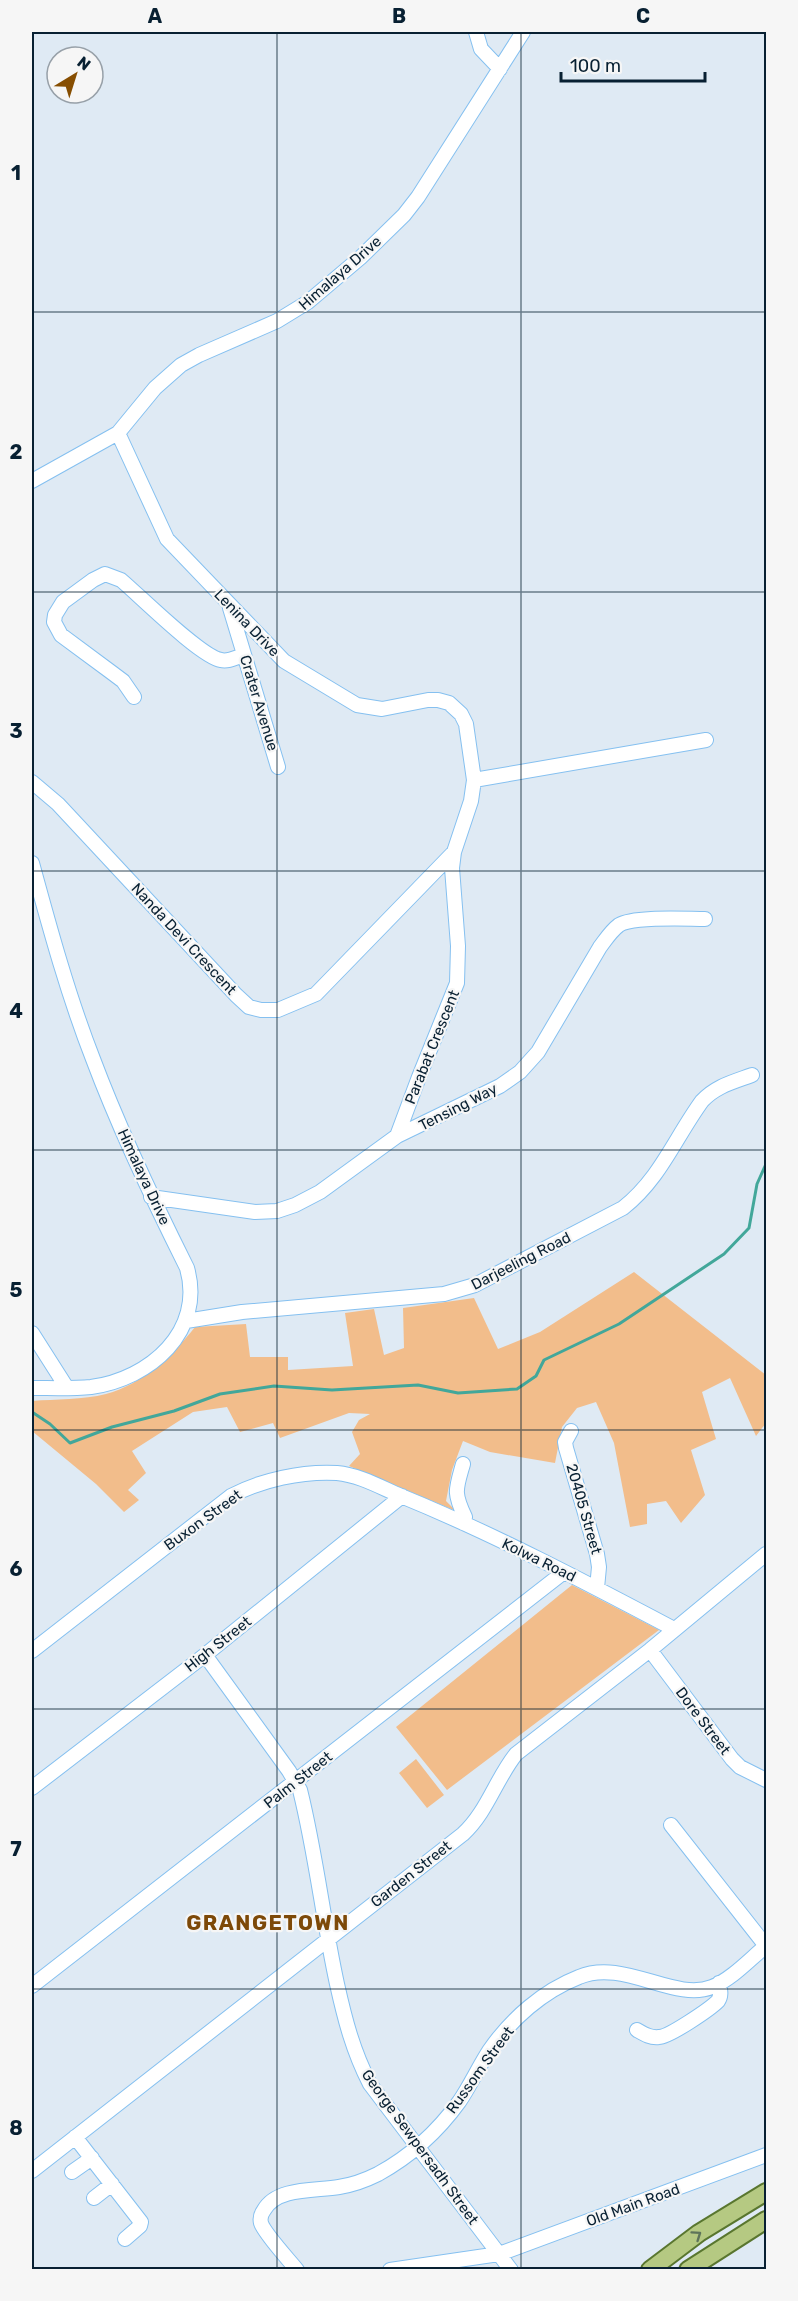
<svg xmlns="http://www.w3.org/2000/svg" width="798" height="2301" font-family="Rubik,sans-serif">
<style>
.green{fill:#f2bd8b}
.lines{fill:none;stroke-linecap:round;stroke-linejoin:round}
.stream{stroke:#42a79a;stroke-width:3}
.minor-casing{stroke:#85c0f0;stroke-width:16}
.major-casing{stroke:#59762f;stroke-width:20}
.minor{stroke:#fff;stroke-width:14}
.major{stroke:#b5c982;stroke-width:16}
.oneway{stroke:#5e745a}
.grid{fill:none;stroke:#082032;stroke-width:1.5;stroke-opacity:0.55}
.labels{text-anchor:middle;stroke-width:4.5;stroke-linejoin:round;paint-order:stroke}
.street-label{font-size:15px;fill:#082032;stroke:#f6f6f6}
.district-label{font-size:21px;font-weight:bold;letter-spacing:1.5px;fill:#7d4908;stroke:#f6f6f6}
.neatline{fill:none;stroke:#082032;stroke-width:2}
.grid-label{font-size:20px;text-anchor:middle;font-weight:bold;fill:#082032}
</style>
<rect width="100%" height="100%" fill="#dfeaf4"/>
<path class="green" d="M634,1272L766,1375V1423L756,1436L730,1378L702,1392L716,1439L691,1450L705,1495L681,1523L666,1501L647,1504V1524L630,1527L614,1443L596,1402L577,1408L562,1427L555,1463L490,1452L463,1441L452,1470L446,1501L456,1511L349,1466L360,1454L352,1432L359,1420L370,1414L349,1413L280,1438L273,1423L240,1432L227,1407L193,1412L132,1451L146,1473L128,1490L139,1500L124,1512L96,1484L32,1431V1401C56,1399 83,1400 106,1394C143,1384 172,1356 195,1327L246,1324L250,1357H288V1370L353,1366L345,1313L374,1309L384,1355L404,1348L403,1308L474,1298L498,1349L540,1332Z
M572,1585L659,1630L447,1790L396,1727Z
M416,1759L444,1795L427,1808L399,1773Z"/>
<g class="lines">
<path class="stream" d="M32,1412L50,1424L70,1443L112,1427L174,1411L220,1394L274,1386L332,1390L418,1385L458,1393L517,1389L536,1376L544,1360L619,1324L724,1254L749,1228L757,1184L766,1164"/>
<g class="minor-casing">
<path id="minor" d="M476,32L481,49L500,69
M118,433L167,539L284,661L357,705L382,709L428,700H438L449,703L461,714L466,724L474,780L471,801L454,852L452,868L458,946L457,983L419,1077L397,1136
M32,481L118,433L155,388L181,365L199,355L277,321L308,302L360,258L404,215L418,197L523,32
M230,608L278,767
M134,697L123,681L111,672L61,635L54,622L55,615L63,602L93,580L105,574L121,580C140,596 201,657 221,660C228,662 237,657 244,655
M474,780L706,740
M32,782L58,804L236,995L249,1007L261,1010H278L316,994L454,852
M32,863C50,929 68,995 93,1059C120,1131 153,1200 187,1268C205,1331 150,1379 91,1387C72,1389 51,1388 32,1388
M151,1197L255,1212L277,1211L295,1205L320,1192L397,1136L500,1086L520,1072L538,1052L600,947C606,939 611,931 619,925C634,916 685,919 705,919
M186,1321L242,1312L444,1294L475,1285L623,1208C660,1179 675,1138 702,1101C716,1086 733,1082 752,1075
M32,1333L67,1388
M571,1431L565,1442L566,1448L597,1554L599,1567L597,1588
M463,1523L465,1517C453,1492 456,1489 463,1464
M650,1650L732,1759L740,1767L766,1780
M32,1651L231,1496C261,1480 302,1471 337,1473C359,1475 380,1487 401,1496C494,1534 585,1582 674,1629
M205,1655L289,1771L300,1790C316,1854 323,1920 337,1984C345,2020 353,2051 370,2084L511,2270
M32,1788L205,1655L402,1496
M671,1825L766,1946
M32,1986L564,1572
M637,2030C644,2034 650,2038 659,2037C669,2037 710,2009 718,2001C722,1995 720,1989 719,1983
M75,2137L141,2222L140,2226L125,2239
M32,2171L463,1834C487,1812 496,1779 516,1754L650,1650L766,1554
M72,2172L92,2158
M94,2198L112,2184
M297,2270C289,2260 264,2233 261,2223C260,2219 261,2214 264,2210C277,2187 316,2191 339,2187C352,2185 366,2180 378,2174C409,2157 438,2131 459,2102C470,2086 478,2068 489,2051C511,2019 543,1991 579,1977C623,1958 674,2002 712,1987C732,1979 750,1959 766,1946
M390,2270L499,2254L766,2155"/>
</g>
<g class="major-casing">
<path id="major" d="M650,2270L699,2233L766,2192
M688,2270L766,2220"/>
</g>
<use href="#minor" class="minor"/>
<use href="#major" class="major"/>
</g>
<defs><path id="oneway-chevron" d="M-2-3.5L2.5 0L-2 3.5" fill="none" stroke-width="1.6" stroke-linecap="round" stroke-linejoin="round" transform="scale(1.5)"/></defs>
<use class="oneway" href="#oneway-chevron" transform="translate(697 2235) rotate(-35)"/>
<path class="grid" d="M277,32V2270M521,32V2270M32,312H766M32,592H766M32,871H766M32,1150H766M32,1430H766M32,1709H766M32,1989H766"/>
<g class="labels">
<g class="street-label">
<text transform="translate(340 273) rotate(-41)" y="5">Himalaya Drive</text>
<text transform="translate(247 623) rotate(46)" y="5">Lenina Drive</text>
<text transform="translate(259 703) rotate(73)" y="5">Crater Avenue</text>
<text transform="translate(184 939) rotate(47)" y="5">Nanda Devi Crescent</text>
<text transform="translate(432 1047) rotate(-68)" y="5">Parabat Crescent</text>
<text transform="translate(458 1107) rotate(-27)" y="5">Tensing Way</text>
<text transform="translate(144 1177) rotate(65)" y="5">Himalaya Drive</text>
<text transform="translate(521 1261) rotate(-27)" y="5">Darjeeling Road</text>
<text transform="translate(584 1509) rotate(74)" y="5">20405 Street</text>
<text transform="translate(203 1520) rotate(-36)" y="5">Buxon Street</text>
<text transform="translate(539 1560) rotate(26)" y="5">Kolwa Road</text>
<text transform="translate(218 1644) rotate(-38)" y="5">High Street</text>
<text transform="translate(703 1721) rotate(53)" y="5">Dore Street</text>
<text transform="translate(298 1780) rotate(-38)" y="5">Palm Street</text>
<text transform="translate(411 1874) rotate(-38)" y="5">Garden Street</text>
<text transform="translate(480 2070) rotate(-54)" y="5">Russom Street</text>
<text transform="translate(420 2147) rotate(54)" y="5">George Sewpersadh Street</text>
<text transform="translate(633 2205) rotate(-20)" y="5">Old Main Road</text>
</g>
<g class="district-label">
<text x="268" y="1930">GRANGETOWN</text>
</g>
</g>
<rect width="798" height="2301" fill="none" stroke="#f6f6f6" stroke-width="66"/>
<g transform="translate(75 75) rotate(38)"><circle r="28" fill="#f6f6f6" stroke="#97a0a8" stroke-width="1.5"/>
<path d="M0-4.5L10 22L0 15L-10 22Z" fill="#874e01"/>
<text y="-9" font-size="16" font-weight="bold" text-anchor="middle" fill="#082032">N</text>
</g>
<path d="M561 72v9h144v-9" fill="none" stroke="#082032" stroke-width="3"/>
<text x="570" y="72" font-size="18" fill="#082032" stroke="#f6f6f6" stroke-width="4.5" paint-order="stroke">100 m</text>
<rect x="33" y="33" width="732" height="2235" class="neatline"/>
<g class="grid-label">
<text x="155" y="23">A</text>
<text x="399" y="23">B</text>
<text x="643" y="23">C</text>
<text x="16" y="180">1</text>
<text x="16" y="459">2</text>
<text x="16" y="738">3</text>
<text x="16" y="1018">4</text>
<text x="16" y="1297">5</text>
<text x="16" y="1576">6</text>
<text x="16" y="1856">7</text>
<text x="16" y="2135">8</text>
</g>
</svg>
